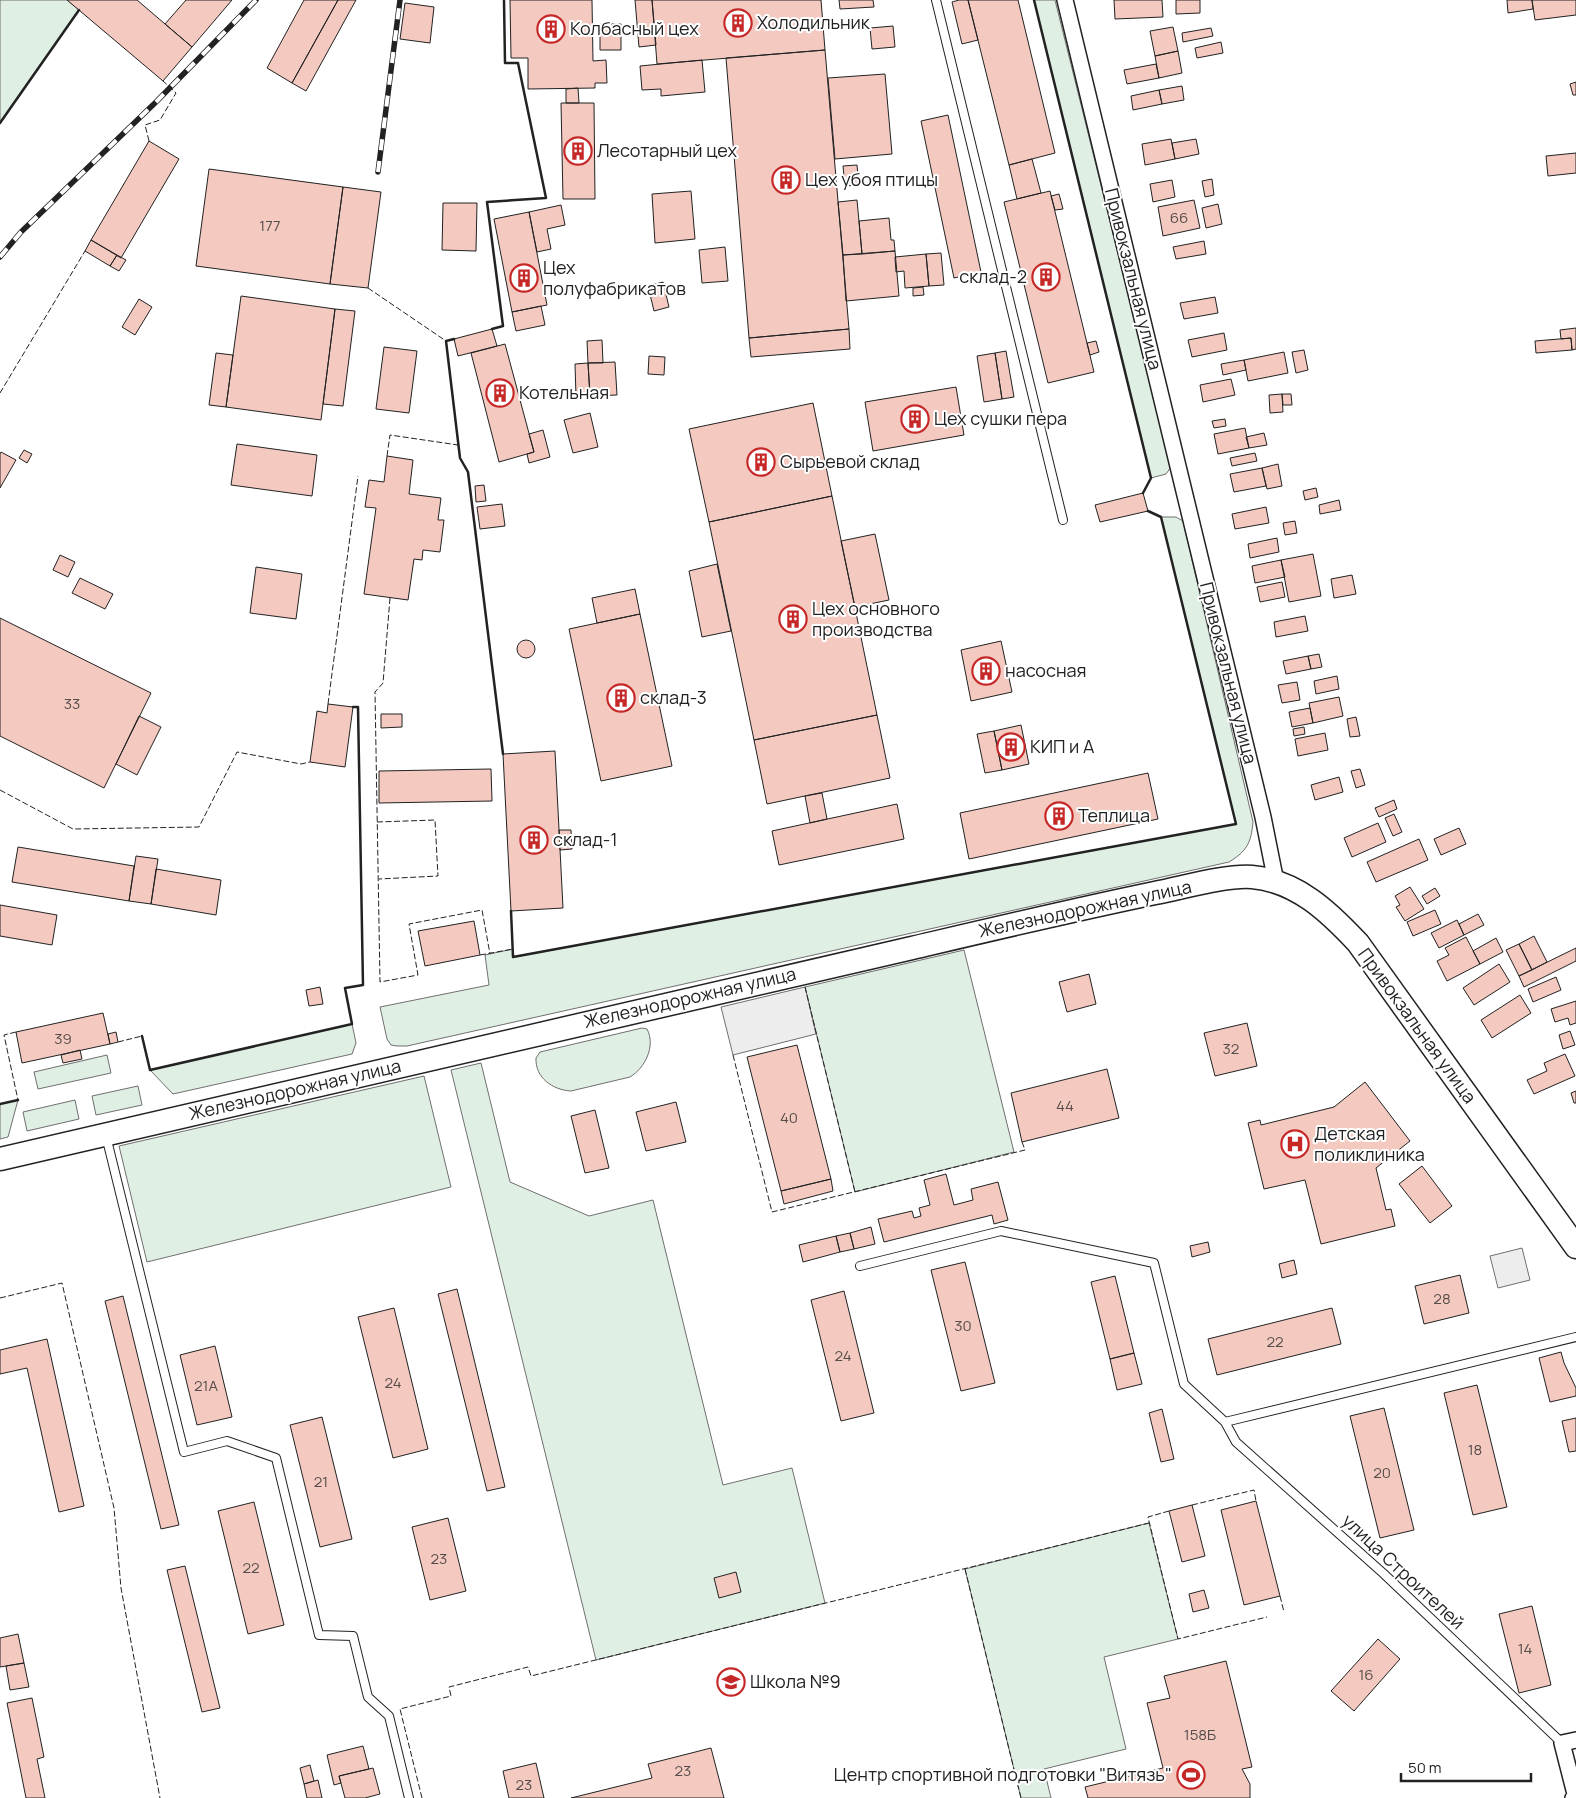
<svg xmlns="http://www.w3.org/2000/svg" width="1576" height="1798" font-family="Manrope,sans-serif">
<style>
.green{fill:#e0efe3;stroke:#6f6f6f}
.parking{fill:#ededed;stroke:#6f6f6f}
.building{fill:#f3c9c0;stroke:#222}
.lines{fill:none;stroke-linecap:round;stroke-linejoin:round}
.lane-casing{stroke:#222;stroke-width:10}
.street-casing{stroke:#222;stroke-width:18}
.secondary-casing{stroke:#222;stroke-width:25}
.lane{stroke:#fff;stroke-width:8}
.street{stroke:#fff;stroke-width:15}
.secondary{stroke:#fff;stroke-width:22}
.rail-casing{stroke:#222;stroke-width:5.5}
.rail{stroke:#fff;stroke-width:4;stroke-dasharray:11;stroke-linecap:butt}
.fence{stroke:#222;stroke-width:1;stroke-dasharray:6 2.5;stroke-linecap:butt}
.wall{stroke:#222;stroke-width:2.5}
.labels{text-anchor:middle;stroke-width:4;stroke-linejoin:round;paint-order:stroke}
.number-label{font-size:15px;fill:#564c4a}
.poi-label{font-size:18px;fill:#222;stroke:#fff;text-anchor:start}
.street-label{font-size:18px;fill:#222;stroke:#fff}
</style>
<rect width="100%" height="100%" fill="#fff"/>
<path class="green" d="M0,0H67L79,10L0,123Z
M1034,0H1055L1171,467L1166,474L1151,478Z
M1161,517H1176L1183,521L1253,822C1251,843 1247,851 1229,862L407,1046H397L391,1045L387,1039L380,1007L489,985L485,955L513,949L514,957L1236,824Z
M964,950L1014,1152L855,1192L805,987Z
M352,1024L356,1043L352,1054L173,1094L150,1070Z
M642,1028L647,1029C656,1046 645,1068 630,1077L571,1091C553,1090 535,1078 536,1058L540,1052Z
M107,1055L111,1073L38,1089L34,1072Z
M481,1063L510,1182L589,1216L653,1200L723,1485L792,1468L825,1603L596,1660L451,1070Z
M424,1076L451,1187L147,1262L119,1146Z
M138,1086L142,1105L96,1115L92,1096Z
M18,1100L8,1137L0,1139V1104Z
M75,1100L79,1119L27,1131L23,1112Z
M1149,1523L1178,1639L1104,1657L1126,1749L1044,1769L1051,1798H1021L965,1569Z"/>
<path class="parking" d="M805,987L816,1034L733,1055L721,1007Z
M1522,1248L1530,1280L1498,1288L1490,1256Z"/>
<path class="building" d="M67,0H137L192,47L163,81Z
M186,0H232L192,47L165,24Z
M304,0H338L292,83L267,68Z
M338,0H356L306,91L292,83Z
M510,0H592L593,61L606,60L607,83H595V88L528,89V58H511Z
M635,0H652L656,45L639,47Z
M652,0H821L825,50L657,64Z
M839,0H873L874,7L840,9Z
M959,0H968L978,40L962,44L952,2Z
M968,0H1018L1055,153L1009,165Z
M1114,0H1162L1163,17L1115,19Z
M1176,0H1200V13L1176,14Z
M1507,0H1532L1533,9L1508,13Z
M1532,0H1576V15L1535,20Z
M405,3L434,7L430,43L400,39Z
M600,24H621V50H600Z
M893,26L895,47L872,49L870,28Z
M1173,27L1178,51L1155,56L1150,31Z
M1211,28L1213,36L1183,42L1182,33Z
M1221,42L1223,53L1197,58L1195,48Z
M825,50L849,329L749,338L726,58Z
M1178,51L1182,73L1159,78L1155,56Z
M702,60L705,92L661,96V89L642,90L640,66Z
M1156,64L1159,78L1127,84L1124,70Z
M885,74L892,154L835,159L828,78Z
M1576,82V95H1573L1570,84Z
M1182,86L1184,100L1162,104L1159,90Z
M578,88L579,103H566V89Z
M1159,90L1162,104L1133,110L1131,96Z
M561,103H594L595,199H563Z
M948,115L981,272L954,278L921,121Z
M1171,139L1175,159L1145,165L1142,144Z
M1196,139L1199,154L1175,159L1172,143Z
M149,141L179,159L121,258L91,240Z
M1576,153V173L1548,176L1546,156Z
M1032,159L1041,193L1017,199L1009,165Z
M857,165L859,185L845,186L843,166Z
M209,169L343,187L330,284L196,266Z
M1212,179L1214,195L1205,197L1202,181Z
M1172,180L1175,197L1153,202L1150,184Z
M343,187L381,192L368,288L330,284Z
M691,191L695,239L655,243L652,194Z
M1050,191L1094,372L1048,383L1004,202Z
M1059,194L1063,209L1055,210L1051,196Z
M857,200L862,254L843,255L838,202Z
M1194,200L1200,228L1163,236L1158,207Z
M443,203H477L476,251L442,250Z
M1218,204L1222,224L1206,228L1202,208Z
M561,205L565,225L547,229L551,249L537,252L529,212Z
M529,212L547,305L512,312L494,219Z
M889,218L891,240H894L895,251L862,254L859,221Z
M91,240L117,255L110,266L85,251Z
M1204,241L1206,254L1176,259L1173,247Z
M725,247L728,281L702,283L699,250Z
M895,251L899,296L846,301L843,255Z
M941,253L944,285L929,286L926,254Z
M926,254L929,286L905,288L904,271L896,272L895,257Z
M117,255L126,260L119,271L110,266Z
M663,282L669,307L654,311L648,286Z
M923,287L924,295L913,296V288Z
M241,296L335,309L321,420L226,407Z
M1215,297L1218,313L1184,319L1180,303Z
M139,299L152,307L135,335L122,327Z
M541,306L545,325L516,331L512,312Z
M335,309L355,311L343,406L323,404Z
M1576,328V349L1572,350L1571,338L1561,339L1560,330Z
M492,329L497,346L458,356L454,339Z
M849,329L850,349L751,357L749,338Z
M1224,333L1227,350L1192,357L1188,340Z
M1571,338L1572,350L1536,353L1535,341Z
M602,340L603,363H588L587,341Z
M1096,341L1099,352L1090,355L1087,343Z
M505,344L534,452L499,462L471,353Z
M384,347L417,351L409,413L376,409Z
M1304,350L1308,370L1296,373L1292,352Z
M1006,351L1014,397L1002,399L995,353Z
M1284,352L1288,373L1248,381L1244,360Z
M216,353L233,355L226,407L209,405Z
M995,353L1002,399L984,402L977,356Z
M649,356L665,357L664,375L648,374Z
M1244,360L1246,370L1223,375L1221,364Z
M615,362L617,395L590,396L588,363Z
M588,363L590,396L576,397L575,364Z
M1231,379L1235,395L1203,402L1200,385Z
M956,387L964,435L873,451L865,402Z
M1282,394L1283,412L1270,413L1269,395Z
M1282,394H1291L1292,405H1283Z
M813,403L832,496L709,522L689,429Z
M590,413L598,447L573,453L564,420Z
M1225,419L1226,426L1214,428L1212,421Z
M1245,428L1249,448L1218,454L1214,434Z
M543,430L550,457L529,463L527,454L534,452L529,434Z
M1264,433L1267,445L1249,448L1246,437Z
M237,444L317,455L312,496L231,485Z
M24,450L32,454L27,463L19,458Z
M1,452L16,460L0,488V454Z
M1255,453L1257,461L1232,466L1230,458Z
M387,456L413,460L409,494L441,498L438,520H444L440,552L423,550L422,560L414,559L408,600L364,594L376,508L365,507L369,480L384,482Z
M1278,464L1282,486L1267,489L1262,468Z
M1262,468L1266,486L1234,492L1230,474Z
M484,485L486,501L476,502L475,486Z
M1316,488L1318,497L1305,500L1303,491Z
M1143,493L1148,511L1100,522L1095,505Z
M832,496L877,715L754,740L709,522Z
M1339,500L1341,510L1320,514L1319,505Z
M502,504L505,526L480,529L477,507Z
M1266,507L1269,523L1235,529L1232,514Z
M1295,521L1297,533L1285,535L1283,523Z
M875,534L889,600L855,607L841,541Z
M1277,538L1279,552L1250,558L1248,544Z
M1313,554L1321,596L1289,602L1281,560Z
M60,555L75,562L68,577L53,570Z
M1281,560L1285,577L1255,583L1252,566Z
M717,564L731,631L702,637L689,571Z
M256,567L302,574L296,619L250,613Z
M1352,575L1356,594L1334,598L1331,579Z
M80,578L113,594L105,609L72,593Z
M1282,582L1285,597L1260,602L1257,587Z
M635,589L640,614L597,623L592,598Z
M640,614L672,766L601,781L569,629Z
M1305,616L1308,631L1276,637L1274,622Z
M0,618L151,693L104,788L0,736Z
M517 649a9 9 0 1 1 18 0a9 9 0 1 1-18 0Z
M1001,641L1012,692L971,701L961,650Z
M1319,654L1322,667L1311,669L1308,656Z
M1308,656L1311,669L1286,674L1283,661Z
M1337,676L1339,689L1316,694L1314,681Z
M1297,682L1300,700L1282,703L1278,685Z
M1339,697L1343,716L1313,723L1309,703Z
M328,704L353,707L345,767L310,762L317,711L327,713Z
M1310,708L1313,723L1292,727L1289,712Z
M381,714H402V727L381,728Z
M877,715L890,778L767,804L754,740Z
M139,716L161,727L137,775L116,764Z
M1356,717L1360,736L1350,737L1347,719Z
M1021,725L1029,764L1002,770L994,731Z
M1304,727L1305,734L1294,736L1293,729Z
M994,731L1002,770L985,773L977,734Z
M1325,733L1328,750L1298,756L1295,739Z
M555,751L563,908L511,911L503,754Z
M491,769L492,801L379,803V771Z
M1360,769L1365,785L1356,788L1351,771Z
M1148,773L1158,819L969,859L960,813Z
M1339,777L1343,792L1315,800L1311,785Z
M822,793L827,819L810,823L805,796Z
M1394,800L1397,809L1379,817L1375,808Z
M897,804L904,839L779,865L772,831Z
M1394,814L1402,832L1393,836L1385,818Z
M1378,823L1386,842L1352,857L1344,838Z
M1459,828L1466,844L1441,855L1434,839Z
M559,830H571L572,849L560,850Z
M1419,839L1428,860L1376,882L1367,862Z
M18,847L134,866L129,901L12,882Z
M136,856L158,859L151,904L129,901Z
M156,869L221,880L216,915L151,904Z
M1410,887L1424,909L1405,921L1396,907L1400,905L1395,896Z
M1435,888L1440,896L1427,904L1422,896Z
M0,905L57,915L52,945L0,936Z
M1435,910L1441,924L1413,936L1407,922Z
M1478,914L1484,925L1464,935L1459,924Z
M1457,920L1464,935L1439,948L1431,933Z
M474,921L480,955L425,966L418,931Z
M1534,936L1547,962L1532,970L1519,944Z
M1466,937L1480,964L1447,981L1437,961L1449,955L1445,948Z
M1496,938L1503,952L1480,964L1473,951Z
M1519,944L1532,970L1519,976L1506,950Z
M1576,948V961L1524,987L1519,976Z
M1499,964L1510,982L1474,1005L1463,988Z
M1089,974L1096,1004L1067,1012L1059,982Z
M1556,977L1561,990L1533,1002L1528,989Z
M320,987L323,1004L309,1006L306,990Z
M1520,995L1531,1013L1492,1038L1481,1020Z
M1576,1001V1023L1570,1025L1568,1018L1555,1022L1551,1009Z
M103,1013L110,1044L22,1063L16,1032Z
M1247,1023L1257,1066L1215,1076L1204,1033Z
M1570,1031L1575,1045L1563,1049L1559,1035Z
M116,1032L118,1042L110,1044L108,1034Z
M797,1045L831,1179L781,1191L747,1057Z
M80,1050L82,1059L63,1063L61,1055Z
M1565,1054L1575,1076L1534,1094L1527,1080L1547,1071L1544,1063Z
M1107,1069L1119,1118L1022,1142L1011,1093Z
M1365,1082L1410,1141L1376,1168L1386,1210L1391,1209L1395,1226L1321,1244L1305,1180L1264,1189L1248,1123L1260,1120L1261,1125L1334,1107Z
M1576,1091V1103H1574L1571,1093Z
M676,1102L686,1142L646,1151L636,1112Z
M595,1110L609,1168L585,1173L571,1116Z
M1422,1166L1452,1206L1430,1223L1399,1184Z
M946,1174L954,1205L973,1200L971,1189L998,1182L1008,1220L994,1224L992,1215L884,1242L878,1219L912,1211L914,1218L921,1216L919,1208L930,1205L924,1180Z
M831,1179L833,1191L784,1204L781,1191Z
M871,1227L875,1244L854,1249L850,1233Z
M850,1233L854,1249L840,1252L836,1236Z
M836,1236L840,1252L803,1262L799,1245Z
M1208,1242L1210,1252L1192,1257L1190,1246Z
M1294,1260L1297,1274L1282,1278L1279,1264Z
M965,1262L995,1383L961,1391L931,1270Z
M1460,1275L1469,1313L1424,1324L1415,1286Z
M1115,1276L1134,1353L1110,1359L1091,1282Z
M457,1289L505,1487L487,1491L438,1294Z
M844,1291L874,1413L841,1421L811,1300Z
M123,1296L179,1525L161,1529L105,1301Z
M394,1308L428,1449L393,1458L358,1317Z
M1332,1308L1341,1344L1217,1375L1208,1339Z
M47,1339L84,1506L59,1512L27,1368L0,1374V1350Z
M215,1346L232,1417L197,1425L180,1355Z
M1561,1352L1564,1363L1576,1388V1396L1550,1402L1539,1358Z
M1134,1353L1142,1384L1117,1390L1110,1359Z
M1477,1385L1507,1507L1473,1515L1444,1393Z
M1384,1408L1414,1530L1380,1538L1350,1416Z
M1162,1409L1174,1459L1161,1462L1149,1413Z
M322,1417L352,1539L320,1547L290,1425Z
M1576,1418V1451L1569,1452L1562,1421Z
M1256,1501L1280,1596L1244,1605L1221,1510Z
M254,1502L284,1625L248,1634L218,1511Z
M1192,1505L1205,1556L1182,1562L1169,1511Z
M448,1518L466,1591L430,1600L412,1527Z
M185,1566L220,1708L202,1712L167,1570Z
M736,1572L741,1592L719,1598L714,1578Z
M1204,1590L1209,1608L1193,1612L1189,1594Z
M1532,1606L1551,1685L1519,1693L1499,1614Z
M18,1634L24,1663L0,1667V1638Z
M1378,1639L1400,1659L1354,1711L1331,1691Z
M1226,1661L1252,1767L1242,1769L1250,1784V1798H1088L1085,1787L1163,1768L1147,1703L1170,1698L1164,1676Z
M24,1663L29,1687L10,1690L6,1666Z
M32,1698L44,1757L37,1759L45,1798H26L7,1703Z
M363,1746L369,1769L339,1776L341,1783L334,1785L327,1755Z
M711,1748L724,1798H571L652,1778L648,1764Z
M536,1763L544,1798H509L503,1771Z
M310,1765L314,1781L304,1784L300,1768Z
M373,1768L380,1794L365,1798H345L339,1776Z
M318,1780L322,1798H307L304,1784Z"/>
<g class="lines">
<g class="lane-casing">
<path id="lane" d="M936,0L1063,520
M106,1136L184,1452L227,1441L276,1458L319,1635L353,1636L368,1697L389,1716L409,1798
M860,1266L1001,1231L1154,1263L1184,1384L1225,1422L1236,1442L1384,1574L1562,1743
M1225,1422L1576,1337"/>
</g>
<g class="street-casing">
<path id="street" d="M1065,0L1263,817L1276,882
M1573,1798L1575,1794L1562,1743L1576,1740"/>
</g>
<g class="secondary-casing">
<path id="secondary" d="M0,1159C304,1088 608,1017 912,948C993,929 1073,910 1155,893C1182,888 1225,875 1252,877C1297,881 1329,912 1358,943L1576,1247"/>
</g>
<use href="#lane" class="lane"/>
<use href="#street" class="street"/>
<use href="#secondary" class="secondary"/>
<g class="rail-casing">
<path id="rail" d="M378,172L400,0
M0,257L21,232L156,102L256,0"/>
</g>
<use href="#rail" class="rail"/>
<path class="fence" d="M149,141L145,125L160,120L176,93L163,81
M368,288L446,341
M0,393L85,251
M387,456L390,435L458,445
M390,598L383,683L375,692L380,982L418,975L409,924L482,910L490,954
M328,704L358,476
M0,790L73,829L199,827L237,752L301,764L310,762
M377,822L435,820L438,876L379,879
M480,955L513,949
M805,987L855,1192
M16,1032L4,1035L18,1100
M118,1042L142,1036
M733,1055L772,1212L1025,1150L1022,1142
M0,1298L62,1283L114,1508L121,1588L160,1798
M1192,1505L1254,1490L1256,1501
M1169,1511L1148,1517L1178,1639L1267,1617
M965,1569L1021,1798
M1280,1596L1284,1612
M422,1798L400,1709L451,1696L449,1687L528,1667L531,1676L1149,1523"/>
<path class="wall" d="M1034,0L1151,478L1143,493
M0,123L79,10
M492,329L503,326L487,202L546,198L518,63H505L504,0
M454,339L446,341L460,458L468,472L503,754
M511,911L513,957L1236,824L1161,517L1148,511
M142,1036L150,1070L352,1024L345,988L363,985L358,707H353
M0,1104L18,1100"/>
</g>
<defs>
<g id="building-ring" transform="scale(1.4375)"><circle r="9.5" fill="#fff" stroke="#c62828" stroke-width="1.5"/><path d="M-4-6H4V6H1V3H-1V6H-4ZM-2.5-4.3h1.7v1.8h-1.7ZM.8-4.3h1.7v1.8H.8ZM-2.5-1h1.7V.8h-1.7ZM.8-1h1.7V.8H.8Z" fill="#c62828"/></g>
<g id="hospital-ring" transform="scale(1.4375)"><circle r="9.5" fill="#fff" stroke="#c62828" stroke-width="1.5"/><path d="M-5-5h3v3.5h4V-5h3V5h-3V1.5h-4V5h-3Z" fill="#c62828"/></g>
<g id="school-ring" transform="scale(1.4375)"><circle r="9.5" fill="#fff" stroke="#c62828" stroke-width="1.5"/><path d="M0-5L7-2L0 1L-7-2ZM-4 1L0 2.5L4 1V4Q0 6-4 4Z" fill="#c62828"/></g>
<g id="stadium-ring" transform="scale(1.4375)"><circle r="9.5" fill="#fff" stroke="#c62828" stroke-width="1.5"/><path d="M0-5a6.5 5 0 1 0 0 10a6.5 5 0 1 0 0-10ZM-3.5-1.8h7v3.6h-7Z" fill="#c62828"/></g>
</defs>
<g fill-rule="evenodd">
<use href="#building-ring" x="738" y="23"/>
<use href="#building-ring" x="551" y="29"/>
<use href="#building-ring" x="578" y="151"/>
<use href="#building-ring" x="786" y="180"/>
<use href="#building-ring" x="1046" y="277"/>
<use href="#building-ring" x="524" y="278"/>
<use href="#building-ring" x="500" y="393"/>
<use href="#building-ring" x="915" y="419"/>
<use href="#building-ring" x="761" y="462"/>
<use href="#building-ring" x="793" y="619"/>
<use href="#building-ring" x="986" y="671"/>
<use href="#building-ring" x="621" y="698"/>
<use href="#building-ring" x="1011" y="747"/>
<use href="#building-ring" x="1059" y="816"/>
<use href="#building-ring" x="534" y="840"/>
<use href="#hospital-ring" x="1295" y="1144"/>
<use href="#school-ring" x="731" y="1682"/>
<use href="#stadium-ring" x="1191" y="1775"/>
</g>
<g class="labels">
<g class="number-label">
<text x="1179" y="223">66</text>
<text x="270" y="231">177</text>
<text x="72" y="709">33</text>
<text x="63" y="1044">39</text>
<text x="1231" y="1054">32</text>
<text x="1065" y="1111">44</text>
<text x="789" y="1123">40</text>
<text x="1442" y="1304">28</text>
<text x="963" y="1331">30</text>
<text x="1275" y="1347">22</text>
<text x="843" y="1361">24</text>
<text x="393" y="1388">24</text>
<text x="206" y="1391">21А</text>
<text x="1475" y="1455">18</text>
<text x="1382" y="1478">20</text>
<text x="321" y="1487">21</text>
<text x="439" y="1564">23</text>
<text x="251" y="1573">22</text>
<text x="1525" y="1654">14</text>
<text x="1366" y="1680">16</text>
<text x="1200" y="1740">158Б</text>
<text x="683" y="1776">23</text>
<text x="524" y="1790">23</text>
</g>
<g class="poi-label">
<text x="757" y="29">Холодильник</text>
<text x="570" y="35">Колбасный цех</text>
<text x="597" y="157">Лесотарный цех</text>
<text x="805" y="186">Цех убоя птицы</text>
<text x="543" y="274">Цех<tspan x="543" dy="21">полуфабрикатов</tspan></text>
<text x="1027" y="283" text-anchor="end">склад-2</text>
<text x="519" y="399">Котельная</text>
<text x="934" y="425">Цех сушки пера</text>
<text x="780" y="468">Сырьевой склад</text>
<text x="812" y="615">Цех основного<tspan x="812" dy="21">производства</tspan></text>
<text x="1005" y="677">насосная</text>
<text x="640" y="704">склад-3</text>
<text x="1030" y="753">КИП и А</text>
<text x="1078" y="822">Теплица</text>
<text x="553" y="846">склад-1</text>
<text x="1314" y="1140">Детская<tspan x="1314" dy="21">поликлиника</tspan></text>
<text x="750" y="1688">Школа №9</text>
<text x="1172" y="1781" text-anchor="end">Центр спортивной подготовки "Витязь"</text>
</g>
<g class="street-label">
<text transform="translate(1133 279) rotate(76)" y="6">Привокзальная улица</text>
<text transform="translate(1228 673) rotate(76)" y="6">Привокзальная улица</text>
<text transform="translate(1085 909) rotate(-12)" y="6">Железнодорожная улица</text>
<text transform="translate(690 998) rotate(-13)" y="6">Железнодорожная улица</text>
<text transform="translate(1417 1026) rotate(54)" y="6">Привокзальная улица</text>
<text transform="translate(295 1090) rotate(-13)" y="6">Железнодорожная улица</text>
<text transform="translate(1403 1572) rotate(43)" y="6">улица Строителей</text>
</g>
</g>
<path d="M1401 1773v8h130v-8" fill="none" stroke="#222222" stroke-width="2.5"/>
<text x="1408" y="1773" font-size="15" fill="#222222" stroke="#ffffff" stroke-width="4" paint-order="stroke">50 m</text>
</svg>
